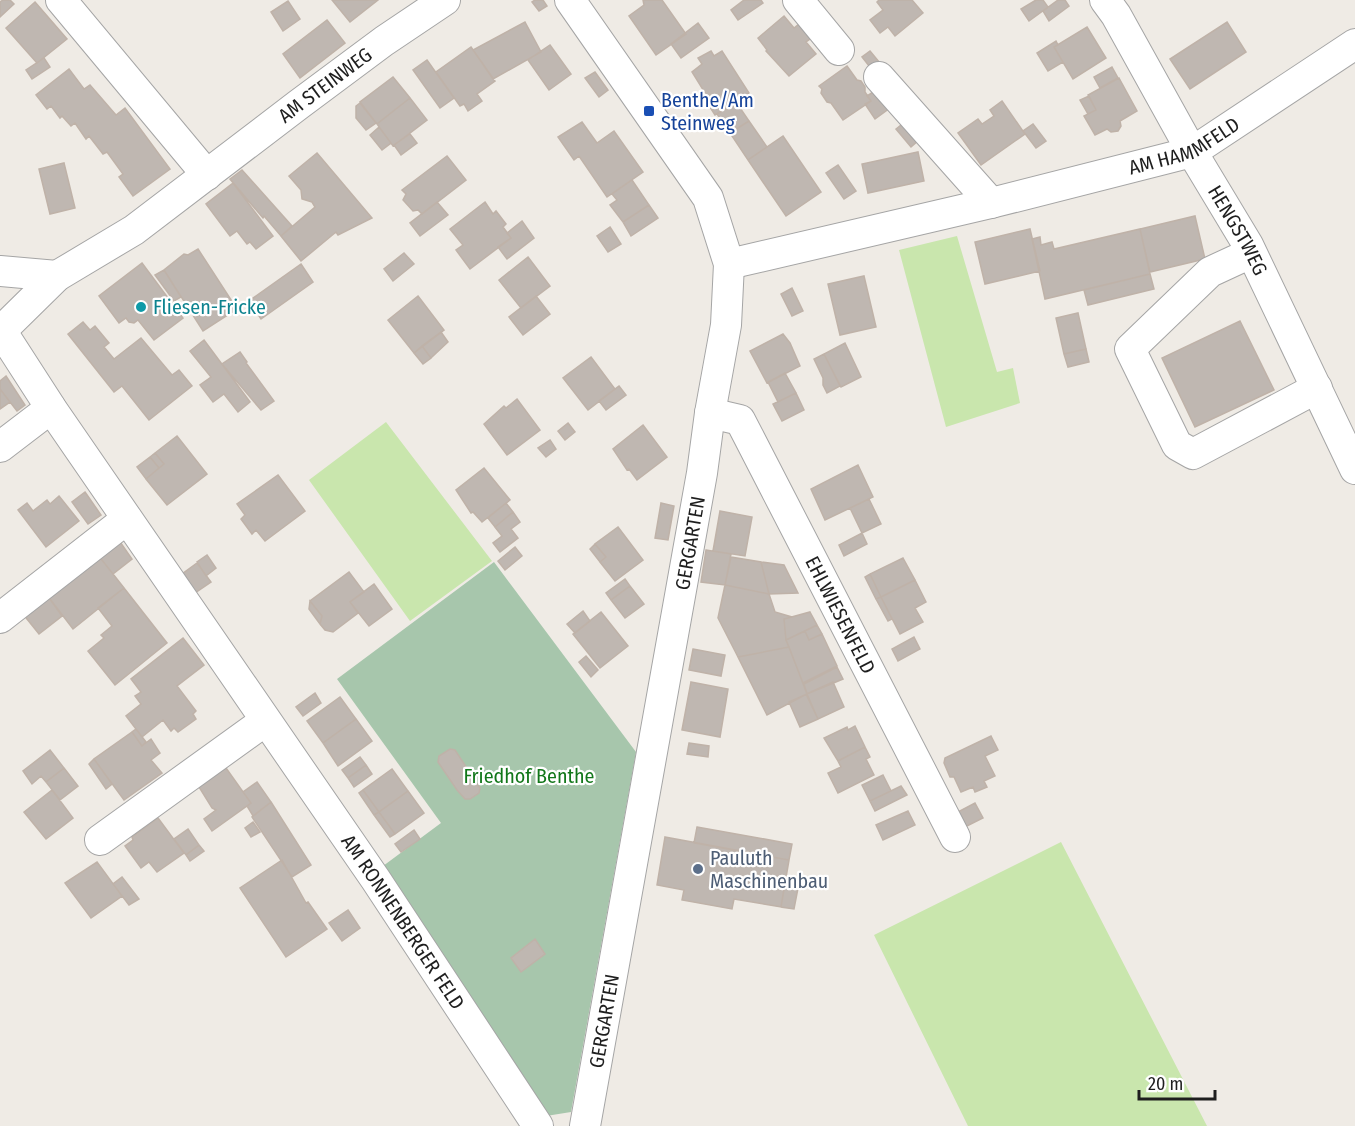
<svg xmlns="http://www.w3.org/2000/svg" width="1355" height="1126" font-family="'Fira Sans Condensed',sans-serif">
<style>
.grass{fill:#c9e6ad}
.cemetery{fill:#a7c6ac}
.building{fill:#bfb7b1;stroke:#bfb2a8;stroke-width:1.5}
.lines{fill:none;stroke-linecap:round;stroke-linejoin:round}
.minor-casing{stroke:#a5a5a5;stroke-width:32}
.minor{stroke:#fff;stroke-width:30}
.transit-dot{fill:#1a4fb4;stroke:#fff;stroke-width:2}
.culture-dot{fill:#0f9aa8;stroke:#fff;stroke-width:2}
.service-dot{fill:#5c6f8a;stroke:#fff;stroke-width:2}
.labels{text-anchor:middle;stroke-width:4.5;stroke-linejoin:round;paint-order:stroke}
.street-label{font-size:20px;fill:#1e1e1e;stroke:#fff}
.transit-label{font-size:20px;fill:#164399;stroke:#fff;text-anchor:start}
.culture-label{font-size:20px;fill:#0d838f;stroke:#fff;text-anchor:start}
.park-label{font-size:20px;fill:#12771a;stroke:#fff}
.service-label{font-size:20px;fill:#4e5e75;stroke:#fff;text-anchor:start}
</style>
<rect width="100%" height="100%" fill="#efebe5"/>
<path class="grass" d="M957,236L997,372L1013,368L1020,403L946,427L899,250Z
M386,422L492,561L410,621L309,480Z
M1061,842L1207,1126H968L874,935Z"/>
<path class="cemetery" d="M494,562L636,752L571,1112L546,1116L379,869L441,823L337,679Z"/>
<path class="building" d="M3,0H10L14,4L0,17V2Z
M332,0H378L350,22Z
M535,0H543L547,6L539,11L532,2Z
M643,0H662L686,34L656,55L629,16L644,5Z
M744,0H761L763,3L738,20L731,10Z
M879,0H912L923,13L895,36L888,27L880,33L870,20L883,10L877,2Z
M1036,0H1043L1048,7L1029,21L1021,9Z
M1058,0H1065L1069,6L1049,21L1043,11Z
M288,1L300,19L283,31L271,12Z
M35,2L67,39L37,63L6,28Z
M784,16L794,28L799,24L810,39L806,42L816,54L789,76L766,51L767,50L758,38Z
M327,20L345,43L300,78L283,54Z
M525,22L541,52L493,79L473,50Z
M1227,22L1246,52L1190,89L1170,59Z
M698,23L709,38L681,58L671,44Z
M1087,27L1106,58L1073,79L1054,47Z
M1056,41L1058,45L1054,47L1063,62L1048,71L1037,53Z
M550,45L571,74L549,90L528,60Z
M471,47L495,81L477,94L482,101L468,111L464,104L460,106L436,72Z
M711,51L714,56L722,51L749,93L715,115L704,98L707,96L692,72L702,64L698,58Z
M870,51L884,68L876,75L862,57Z
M44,58L50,67L32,79L26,70Z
M427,60L454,98L440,108L413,70Z
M847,66L857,80L861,81L865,87V92L871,101L843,120L831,103L827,102L821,93L822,89L819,86Z
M1112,67L1118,78L1100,88L1094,77Z
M69,69L84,89L90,85L116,115L125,108L170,169L133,196L119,177L123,174L107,152L103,154L89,136L86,139L75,123L71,126L62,116L60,118L51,106L47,109L36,95Z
M595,72L608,90L599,97L585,78Z
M393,77L410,98L377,124L360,102Z
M1119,78L1137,111L1120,121L1121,126L1118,131L1111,132L1107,129L1095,135L1084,116L1096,110L1088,95Z
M884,85L898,102L875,119L865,104L871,101L867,96Z
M1089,96L1096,110L1088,114L1080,100Z
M410,98L427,120L393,146L377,124Z
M1002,101L1025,134L981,165L958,133L978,119L982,124L994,116L990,110Z
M736,102L749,121L730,133L717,114Z
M360,103L376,123L366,130L356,118V106Z
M911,117L926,134L911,147L896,129Z
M749,121L767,147L748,160L730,133Z
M582,122L597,143L614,131L643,172L607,197L579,156L574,160L558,137Z
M1033,124L1046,141L1036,148L1023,131Z
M379,127L391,143L382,150L370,135Z
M410,134L417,143L401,155L394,145Z
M783,136L821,192L786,216L748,160Z
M918,152L924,181L868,193L862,164Z
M317,153L372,218L338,235L336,232L301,261L281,236L315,207L312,202L302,199L301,190L289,176Z
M447,156L466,180L422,214L418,210L413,211L403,200L406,194L402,190Z
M64,163L75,208L50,214L39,169Z
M838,165L856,191L844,199L826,173Z
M242,170L292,226L281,236L264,216L263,218L230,179Z
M632,180L649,205L623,222L610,205L617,200L612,194Z
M233,183L273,236L256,249L250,242L247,244L237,231L230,236L206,204Z
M437,202L448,215L420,236L410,223Z
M485,202L493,214L496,211L506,224L503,227L511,238L470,269L456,250L463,245L450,229Z
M649,205L658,218L631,236L623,222Z
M1195,216L1205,259L1150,272L1140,229Z
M522,221L534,238L507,259L498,247L511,238L507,233Z
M610,227L621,244L608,252L597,236Z
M1030,229L1040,271L985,284L975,242Z
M1140,229L1150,274L1045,299L1032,239L1040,237L1041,245L1052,242L1054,249Z
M198,249L237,309L203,331L164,270L184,254L188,255Z
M404,253L414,264L393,281L384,269Z
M528,257L550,286L521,308L499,280Z
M142,263L183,318L154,340L138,320L134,323L129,322L126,318L119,323L99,296Z
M301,264L313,282L261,319L249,301Z
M164,270L181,297L174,301L155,275Z
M1150,274L1154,289L1088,305L1084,290Z
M864,276L876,327L840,335L828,284Z
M792,288L803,311L792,316L781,294Z
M418,296L444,330L414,353L388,320Z
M536,296L550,314L523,335L509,317Z
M1078,313L1086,349L1064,354L1056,318Z
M1240,321L1274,390L1195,427L1162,358Z
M83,322L90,330L95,326L109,343L104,347L114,359L141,338L172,375L179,370L192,386L149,420L122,386L114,392L68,334Z
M441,332L448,342L431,358L422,346Z
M783,334L790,343L800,366L767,383L750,351Z
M204,340L250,402L238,412L224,394L213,402L200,385L211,377L190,351Z
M845,343L861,377L841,387L824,354Z
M422,346L431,358L423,364L414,353Z
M1086,349L1089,362L1068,367L1064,354Z
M240,352L247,362L246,363L274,401L261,410L222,364Z
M824,354L840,386L827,393L823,385V378L814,359Z
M591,357L615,389L588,410L563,378Z
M785,373L796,393L778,402L768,382Z
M6,376L25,405L17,411L0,389V381Z
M619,386L626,395L606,410L599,401Z
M0,389L10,402L0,409Z
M796,393L804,410L782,421L773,404Z
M517,399L540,430L507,455L484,424L504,406L506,408Z
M568,423L575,432L565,440L558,431Z
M643,425L667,457L637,480L629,469L627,470L613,449Z
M177,436L207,474L167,505L146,479L164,464L155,453Z
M550,440L556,449L546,457L538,448Z
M155,453L164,464L159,468L150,457Z
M150,457L159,468L146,479L137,467Z
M858,465L873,497L825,520L811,489Z
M484,468L510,500L482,522L473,512L471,513L456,490Z
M278,475L305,511L265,541L256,530L252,534L241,519L245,515L237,504Z
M85,492L101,515L88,524L72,502Z
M59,496L79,521L46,547L18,510L27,503L33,511L47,500L50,504Z
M869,499L881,524L862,533L850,508Z
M506,503L513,512L495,527L488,518Z
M661,503L674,506L668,540L655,538Z
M720,511L752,517L745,556L713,551Z
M513,512L520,522L511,529L518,538L500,552L493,543L502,536L495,527Z
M618,527L643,560L615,581L600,562L606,557L595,544Z
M862,533L867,544L844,556L839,545Z
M118,539L132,559L113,574L98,555Z
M595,544L606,557L600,562L590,549Z
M515,547L522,556L505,570L498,561Z
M706,550L731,554L725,585L701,582Z
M98,555L124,588L73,629L47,595Z
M207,555L216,568L206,576L197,562Z
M731,557L761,562L769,594L725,585Z
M903,558L915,580L881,597L870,574Z
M761,562L784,565L798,593L769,594Z
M197,563L211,582L195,593L182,574Z
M349,572L364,592L350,602L358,613L333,632L325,630L320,624L322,616L310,601Z
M870,574L881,597L876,599L865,577Z
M625,579L630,586L611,600L606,593Z
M915,580L926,602L915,608L923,622L900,634L881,597Z
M374,584L392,609L369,626L350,602Z
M725,585L769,594L775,612L792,617L784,619L786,640L789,647L738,657L718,618Z
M630,586L644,604L625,618L611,600Z
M124,588L167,643L115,685L88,651L104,638L101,635L112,626L98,608Z
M47,595L62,616L39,634L23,614Z
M881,597L892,619L888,621L876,599Z
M310,601L322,616L320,624L309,609Z
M583,611L590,621L575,633L567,624Z
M601,612L628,646L600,668L573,634Z
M810,612L817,625L786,640L784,619Z
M817,625L822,634L809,640L805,631Z
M805,631L809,640L822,634L837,666L803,683L786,640Z
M914,637L920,649L898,661L892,649Z
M183,638L204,665L177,686L196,711L193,714L196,719L178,732L174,728L171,731L163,720L142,737L126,716L141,704L135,696L141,692L131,679Z
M789,647L807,694L767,715L738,657Z
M693,649L725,655L721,676L689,670Z
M586,656L598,670L591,677L579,662Z
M837,667L843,679L807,694L804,684Z
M691,682L728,689L720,737L682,730Z
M833,682L844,707L818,719L806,694Z
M315,693L321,703L303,716L296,707Z
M807,694L818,719L800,727L789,702Z
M340,697L356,719L323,743L307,721Z
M356,719L372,741L338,766L323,743Z
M855,726L865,747L838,761L824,738L847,727L848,730Z
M136,729L146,742L142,746L132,732Z
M132,732L142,746L151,739L160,753L151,760L162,773L124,800L94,759Z
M991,736L998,750L985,756L995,776L984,781L987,787L975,792L973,787L961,792L954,777H950L944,763L945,758Z
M689,743L709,746L708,757L687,754Z
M865,747L870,757L866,759L874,775L838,793L828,773L841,767L838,761Z
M450,749L455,750L480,788L479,793L470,799H465L457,790L438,762L439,756Z
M50,750L64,768L46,782L41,776L32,784L23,771Z
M360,757L366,765L348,778L342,770Z
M94,759L112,784L106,789L89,764Z
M366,765L372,774L354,787L348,778Z
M64,768L78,786L60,800L46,782Z
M226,768L251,803L212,831L204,819L216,810L212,808L199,787Z
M392,769L408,791L379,812L363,790Z
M883,775L891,791L870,801L862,785Z
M257,782L271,802L253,816L247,806L251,803L243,792Z
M901,786L907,795L875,811L870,801Z
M52,790L73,818L46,839L24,812Z
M363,790L379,812L374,815L359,793Z
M408,791L424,813L395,834L379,812Z
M271,802L311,865L292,877L252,817Z
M975,803L983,818L961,829L954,814Z
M908,811L915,825L883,840L876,825Z
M379,812L395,834L390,837L374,815Z
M158,818L184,853L157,872L149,862L141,868L125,846L133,840L132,837Z
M253,822L260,832L251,837L245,828Z
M697,827L792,844L789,860L694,843Z
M188,829L199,845L186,855L174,839Z
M414,830L420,839L401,852L395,844Z
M665,837L789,860L781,907L734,899L732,909L682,900L684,890L657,885Z
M199,845L204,851L190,861L186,855Z
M282,860L306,903L308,902L327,929L286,957L240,888Z
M97,862L122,896L91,918L65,883Z
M786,876L800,878L794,909L781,907Z
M122,877L139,899L129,905L113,884Z
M348,910L360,928L342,941L329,923Z
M535,939L545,954L521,972L511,958Z"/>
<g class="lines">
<g class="minor-casing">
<g id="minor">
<path d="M61,0L207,175"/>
<path d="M570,0L708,198L729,264L726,325L710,413L702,473L585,1126"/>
<path d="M798,0L839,50"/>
<path id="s1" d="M1105,0L1116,15L1192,152L1248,245L1355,469"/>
<path d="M879,77L991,203"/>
<path d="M1251,253L1210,272L1130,349L1177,445L1193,454L1317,388"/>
<path id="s2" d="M729,264L991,203L1192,152L1355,44"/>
<path d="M0,271L57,276"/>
<path id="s3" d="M0,329L51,408L376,880L538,1126"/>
<path id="s4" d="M1,331L57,276L134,230L298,105L384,41L445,0"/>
<path id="s5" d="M710,413L740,420L955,837"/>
<path d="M0,447L51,408"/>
<path d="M0,618L127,519"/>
<path d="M100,840L265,721"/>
</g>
</g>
<use href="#minor" class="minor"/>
</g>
<rect class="transit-dot" x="643" y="105" width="12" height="12" rx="3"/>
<circle class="culture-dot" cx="141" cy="307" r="6"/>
<circle class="service-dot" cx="698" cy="869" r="6"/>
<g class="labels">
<g class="street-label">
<text dy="7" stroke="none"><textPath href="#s4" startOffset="408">AM STEINWEG</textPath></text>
<text dy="7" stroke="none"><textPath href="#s2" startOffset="471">AM HAMMFELD</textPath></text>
<text dy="7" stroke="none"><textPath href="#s1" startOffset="266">HENGSTWEG</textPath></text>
<text transform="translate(690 543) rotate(-80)" y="7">GERGARTEN</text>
<text dy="7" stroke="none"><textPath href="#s5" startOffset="250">EHLWIESENFELD</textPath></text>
<text dy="7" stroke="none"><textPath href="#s3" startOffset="717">AM RONNENBERGER FELD</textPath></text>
<text transform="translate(604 1021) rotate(-80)" y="7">GERGARTEN</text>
</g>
<g class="transit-label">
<text x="661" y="107">Benthe/Am<tspan x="661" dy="23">Steinweg</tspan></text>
</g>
<g class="culture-label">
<text x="153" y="314">Fliesen-Fricke</text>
</g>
<g class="park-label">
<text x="529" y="783">Friedhof Benthe</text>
</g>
<g class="service-label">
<text x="710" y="865">Pauluth<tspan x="710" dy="23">Maschinenbau</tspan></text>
</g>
</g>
<path d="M1139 1090v9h76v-9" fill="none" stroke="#1e1e1e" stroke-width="3"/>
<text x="1148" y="1090" font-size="18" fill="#1e1e1e" stroke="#ffffff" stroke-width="4.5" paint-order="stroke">20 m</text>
</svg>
